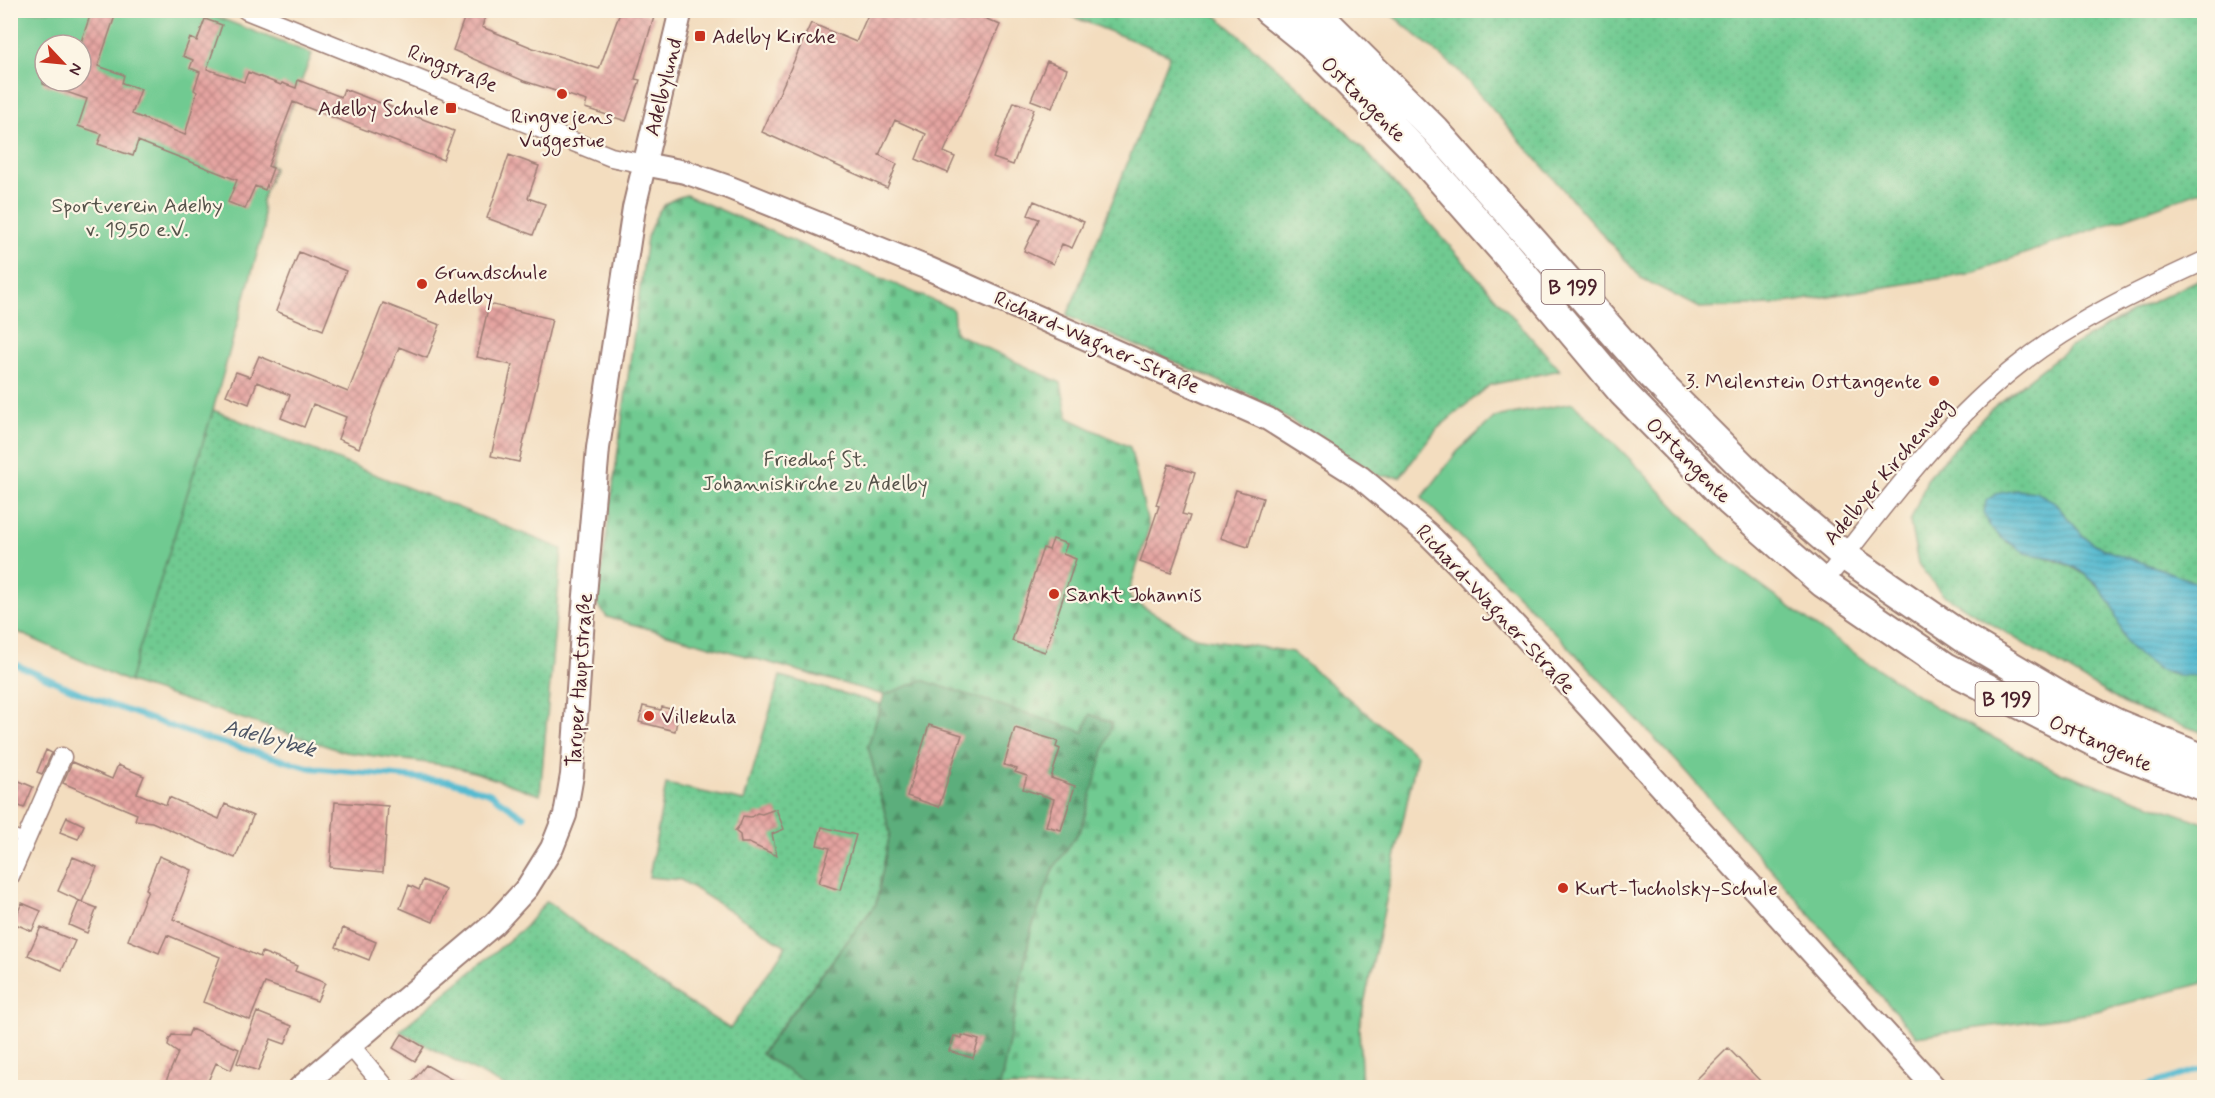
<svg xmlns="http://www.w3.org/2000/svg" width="2215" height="1098" font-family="Mynerve,sans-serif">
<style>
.grass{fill:url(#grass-dots);stroke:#5d745e;stroke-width:1.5}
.forest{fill:url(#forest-firs);stroke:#536653;stroke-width:1.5}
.cemetery{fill:url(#cemetery-stones);stroke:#5d745e;stroke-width:1.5}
.green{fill:#70ca91;stroke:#5d745e;stroke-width:1.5;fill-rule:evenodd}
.water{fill:url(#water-rules);stroke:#4e6c7e;stroke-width:1.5}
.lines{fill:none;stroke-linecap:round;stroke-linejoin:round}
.stream{stroke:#52bad0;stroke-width:6}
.building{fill:url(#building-cross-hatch)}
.service-casing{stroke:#9e7e75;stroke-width:12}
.minor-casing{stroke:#9e7e75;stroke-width:21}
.tertiary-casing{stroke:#9e7e75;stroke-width:26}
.primary-casing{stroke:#9e7e75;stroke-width:32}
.service{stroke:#fff;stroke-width:9}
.minor{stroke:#fff;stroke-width:18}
.tertiary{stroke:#fff;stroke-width:22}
.primary{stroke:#fff;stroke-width:28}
.poi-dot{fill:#c8321e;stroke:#fcf5e5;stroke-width:2}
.labels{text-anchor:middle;stroke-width:4.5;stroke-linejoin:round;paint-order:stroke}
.shield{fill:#fcf5e5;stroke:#7f5f63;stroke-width:1.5}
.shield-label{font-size:20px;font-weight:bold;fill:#4a1f2b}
.poi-label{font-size:21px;fill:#4a1f2b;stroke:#fcf5e5;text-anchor:start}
.street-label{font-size:21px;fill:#4a1f2b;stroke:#fcf5e5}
.park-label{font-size:21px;fill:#55524a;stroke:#fcf5e5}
.water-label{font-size:22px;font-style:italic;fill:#4d5565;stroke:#fcf5e5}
</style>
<defs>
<pattern id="grass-dots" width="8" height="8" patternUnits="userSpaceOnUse" patternTransform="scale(1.5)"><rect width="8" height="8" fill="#70ca91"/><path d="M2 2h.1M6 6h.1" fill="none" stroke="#62ad7d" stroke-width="1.8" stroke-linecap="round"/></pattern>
<pattern id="forest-firs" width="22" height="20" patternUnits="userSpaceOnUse" patternTransform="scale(1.5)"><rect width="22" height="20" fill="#5cae7b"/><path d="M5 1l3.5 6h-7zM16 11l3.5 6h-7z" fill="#4e8d65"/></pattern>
<pattern id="cemetery-stones" width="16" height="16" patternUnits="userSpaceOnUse" patternTransform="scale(1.5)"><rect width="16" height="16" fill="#70ca91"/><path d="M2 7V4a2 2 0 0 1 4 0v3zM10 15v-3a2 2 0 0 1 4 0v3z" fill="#62ad7d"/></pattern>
<pattern id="water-rules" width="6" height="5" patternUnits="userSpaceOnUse" patternTransform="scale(1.5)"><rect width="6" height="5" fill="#52bad0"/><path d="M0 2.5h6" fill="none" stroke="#4697a9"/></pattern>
<pattern id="building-cross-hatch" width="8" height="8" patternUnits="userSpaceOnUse" patternTransform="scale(1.5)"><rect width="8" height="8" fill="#e5a4a1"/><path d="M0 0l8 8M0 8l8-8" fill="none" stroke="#bc8583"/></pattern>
</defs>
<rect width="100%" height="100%" fill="#fcf5e5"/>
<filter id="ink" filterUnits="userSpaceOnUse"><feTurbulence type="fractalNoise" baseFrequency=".0167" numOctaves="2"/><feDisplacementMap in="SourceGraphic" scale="12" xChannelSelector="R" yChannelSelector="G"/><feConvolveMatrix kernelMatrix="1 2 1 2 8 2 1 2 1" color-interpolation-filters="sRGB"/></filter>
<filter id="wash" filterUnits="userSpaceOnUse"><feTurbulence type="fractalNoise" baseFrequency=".008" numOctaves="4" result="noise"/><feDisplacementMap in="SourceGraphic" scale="24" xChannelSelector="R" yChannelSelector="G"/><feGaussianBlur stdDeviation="1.35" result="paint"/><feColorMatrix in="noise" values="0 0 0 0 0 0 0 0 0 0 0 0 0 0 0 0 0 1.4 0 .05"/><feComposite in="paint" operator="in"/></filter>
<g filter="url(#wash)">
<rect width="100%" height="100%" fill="#f3ddbf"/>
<path class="grass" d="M1058,11H1211L1320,106L1369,155L1560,370L1490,385L1437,429L1400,477L1379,476L1247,393L1067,316L1170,55Z
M1387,11H2204V190L1968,274L1772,305L1699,308L1641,278L1457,69Z
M2204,277V589L2194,582L2105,550L2085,538L2053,501L2025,552C2061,560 2093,571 2112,605C2117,616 2120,629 2125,640C2128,647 2152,666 2160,669C2174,677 2189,673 2204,676V733L2126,705L1942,594L1918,564L1910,522L1928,477L1990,410L2070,347L2130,313Z
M213,410L562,549L540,795L477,773L450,766L345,752L129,682Z
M780,676L881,704L868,746L890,833L876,904L761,1053L812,1087H506L399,1031L525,927L547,901L629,965L730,1029L786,946L681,880L649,877L666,784L744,801Z"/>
<path class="forest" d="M922,680L1084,731L1090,714L1113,723L1081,829L1053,869L1031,931L1000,1087H812L761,1054L876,904L890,833L868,746L884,695Z"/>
<path class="cemetery" d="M686,195L953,309L955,333L1061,383L1068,418L1130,447L1149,528L1129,592L1130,599L1194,637L1292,652L1417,755L1359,1028L1362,1087H1000L1031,931L1053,869L1081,829L1112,723L1090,714L1084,732L922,680L884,695L607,617L597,604L647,237C657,213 659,202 686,195Z"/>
<path class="green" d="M11,11H202L312,54L269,165L274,168L262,200L264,229L213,410L129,682L11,629ZM45,45H81V81H45Z
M1573,403L1635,464L1722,557L1829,636L1937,708L2055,770L2204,823V983L2085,1014L1916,1036L1679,764L1565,643L1422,498L1457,452L1495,417Z"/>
<path class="water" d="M2017,490L2036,492L2053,501L2085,538L2105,550L2161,569L2194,582L2204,589V676L2178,675L2159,669L2141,658L2126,643L2112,605L2096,583L2076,568L2053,558L2025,553L2003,539L1990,527L1984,513L1986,501L1996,494Z"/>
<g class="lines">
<path class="stream" d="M10,662L92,698L198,736L311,768L449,781L489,793L524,817
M2139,1088L2204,1068"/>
</g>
<g id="blocks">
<path class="building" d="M92,10H117L98,66L124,75L122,83L141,89L132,114L185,135L197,92L194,90L200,72L190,68L193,60L183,56L190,38L197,41L205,19L222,25L207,69L244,82L248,72L281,85L282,83L296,88L298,80L341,97L344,89L454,131L443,160L293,102L268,166L273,168L265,190L255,186L245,209L228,202L237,180L138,141L133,156L98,144L102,134L78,126L87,99L43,84V81H81V42Z
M467,10H487L482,27L533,48L599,69L621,10H636L654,17L635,79L640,80L626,121L585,108L587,101L524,81L453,50Z
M870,10H967L1000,25L944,152L955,157L948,173L916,159L926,134L895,120L879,155L897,164L887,188L762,132L811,23L856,42Z
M1047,61L1067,69L1052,108L1031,100Z
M1014,102L1034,109L1013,165L993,158Z
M509,155L539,166L528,198L545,204L533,235L487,218Z
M1034,201L1084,222L1072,248L1062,244L1053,264L1024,251L1039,219L1028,215Z
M299,252L346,271L323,330L276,311Z
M383,303L440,325L427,358L399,347L359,448L338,439L346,417L313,404L304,427L281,418L290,395L257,382L249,404L226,395L236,372L250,377L259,356L348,392Z
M489,304L552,319L519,462L491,456L512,365L477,357Z
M1169,464L1195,473L1182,514L1190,516L1171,573L1140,562L1159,506L1156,505Z
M1236,490L1263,498L1248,547L1220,538Z
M1053,539L1067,544L1063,554L1076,559L1045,652L1012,641L1043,548L1049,550Z
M643,706L661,710L662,707L679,711L675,731L639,722Z
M929,725L962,735L939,807L907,796Z
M1015,728L1058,741L1056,747L1060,749L1051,778L1075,786L1061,830L1046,826L1054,799L1023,789L1027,776L1015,772L1017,769L1004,765Z
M46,750L52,753L42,774L37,772Z
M72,762L112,779L118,765L144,776L137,793L166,805L169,797L219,819L225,804L253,816L235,858L152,822L135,820L137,814L63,783Z
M10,777L33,787L24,808L10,802Z
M335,802L388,806L383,872L330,867Z
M776,809L784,829L772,834L777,856L749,843H741L740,835L735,831L740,825L743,816L751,817L757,813L762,814Z
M67,817L84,825L78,839L60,832Z
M822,827L856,835L840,890L819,883L830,848L817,845Z
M159,856L192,870L173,919L260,957L262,952L297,966L295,971L325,983L317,1001L265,983L250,1020L203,1002L220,957L167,935L159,953L128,940L148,890L146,889Z
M73,857L97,867L82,902L58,891Z
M423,880L446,890L433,922L400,908L409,885L419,890Z
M79,901L97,908L87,933L69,925Z
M22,903L41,911L32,931L13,923Z
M41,927L75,941L62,970L28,955Z
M343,928L376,942L369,960L336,947Z
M257,1012L292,1026L285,1044L271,1039L258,1071L237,1063Z
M191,1029L239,1049L231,1070L216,1063L205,1088H163L178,1053L168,1046L169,1040L172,1035L188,1036Z
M402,1034L424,1047L415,1061L393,1048Z
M962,1035L979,1040L973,1058L949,1051L954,1036L962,1038Z
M1728,1048L1767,1088H1688Z
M426,1065L467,1088H407Z"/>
</g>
</g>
<g filter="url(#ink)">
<use href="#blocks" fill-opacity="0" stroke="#9e7e75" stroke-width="1.5"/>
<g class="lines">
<g class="service-casing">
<path id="service" d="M10,833L26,839"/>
</g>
<g class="minor-casing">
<path id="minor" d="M246,10L611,157L644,164
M1823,583C1884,506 1942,424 2021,363C2076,320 2141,290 2204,261
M10,876L62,757
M350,1045L386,1088"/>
</g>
<g class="tertiary-casing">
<path id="tertiary" d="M644,164L685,172L728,187L925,267L1268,419L1360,477L1428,534L1468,574L1935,1088
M300,1088L494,924L527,888L552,848L565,815L572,775L583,618L598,448L634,208L681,10"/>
</g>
<g class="primary-casing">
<path id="primary" d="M1268,10L1310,44L1412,147L1508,256L1623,393L1730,502L1823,583L1946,667L2106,748L2204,787
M1310,10L1329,25L1435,130L1651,375L1756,480L1845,556L1964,638L2065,698L2118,724L2204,759"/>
</g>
<use href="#service" class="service"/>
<use href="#minor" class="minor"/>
<use href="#tertiary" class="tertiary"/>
<use href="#primary" class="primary"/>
</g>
</g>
<g class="poi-dot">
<rect x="694" y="30" width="12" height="12" rx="3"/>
<circle cx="562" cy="94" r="6"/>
<rect x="445" y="102" width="12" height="12" rx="3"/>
<circle cx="422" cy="284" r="6"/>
<circle cx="1934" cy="381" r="6"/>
<circle cx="1054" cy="594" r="6"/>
<circle cx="649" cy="716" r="6"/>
<circle cx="1563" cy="888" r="6"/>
</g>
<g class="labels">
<g class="shield">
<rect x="1541.5" y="270" width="63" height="34" rx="4.5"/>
<rect x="1975.5" y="682" width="63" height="34" rx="4.5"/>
</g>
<g class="shield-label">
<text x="1573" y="294">B 199</text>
<text x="2007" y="706">B 199</text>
</g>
<g class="poi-label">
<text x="712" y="43">Adelby Kirche</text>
<text x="439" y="115" text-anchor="end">Adelby Schule</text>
<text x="562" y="123" text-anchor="middle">Ringvejens<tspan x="562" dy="24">Vuggestue</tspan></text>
<text x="434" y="279">Grundschule<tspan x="434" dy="24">Adelby</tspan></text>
<text x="1922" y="388" text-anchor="end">3. Meilenstein Osttangente</text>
<text x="1066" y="601">Sankt Johannis</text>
<text x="661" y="723">Villekula</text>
<text x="1575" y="895">Kurt-Tucholsky-Schule</text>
</g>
<g class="street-label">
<text transform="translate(453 68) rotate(22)" y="7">Ringstraße</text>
<text transform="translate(663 87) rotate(-76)" y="7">Adelbylund</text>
<text transform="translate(1364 99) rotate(45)" y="7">Osttangente</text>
<text transform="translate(1097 342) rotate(24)" y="7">Richard-Wagner-Straße</text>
<text transform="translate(1689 460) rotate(45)" y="7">Osttangente</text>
<text transform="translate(1887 471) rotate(-50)" y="7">Adelbyer Kirchenweg</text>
<text transform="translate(1496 609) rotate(47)" y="7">Richard-Wagner-Straße</text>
<text transform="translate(579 680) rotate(-86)" y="7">Taruper Hauptstraße</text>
<text transform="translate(2101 743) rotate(24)" y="7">Osttangente</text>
</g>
<g class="park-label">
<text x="137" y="212">Sportverein Adelby<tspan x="137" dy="24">v. 1950 e.V.</tspan></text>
<text x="815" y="466">Friedhof St.<tspan x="815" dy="24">Johanniskirche zu Adelby</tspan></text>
</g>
<g class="water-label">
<text transform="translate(270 737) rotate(15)" y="8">Adelbybek</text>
</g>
</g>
<rect width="2215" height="1098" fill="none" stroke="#fcf5e5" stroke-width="36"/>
<g transform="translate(63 63) rotate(116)"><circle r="28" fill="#fcf5e5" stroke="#b59f9b" stroke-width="1.5"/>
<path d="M0-4.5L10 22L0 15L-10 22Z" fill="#c8321e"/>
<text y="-9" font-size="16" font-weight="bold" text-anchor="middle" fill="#4a1f2b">N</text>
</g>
</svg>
